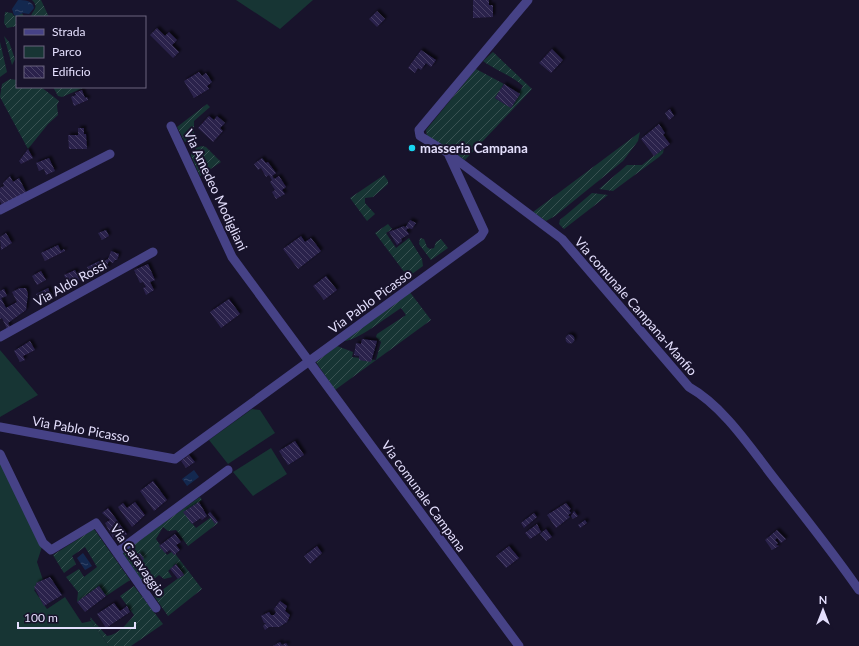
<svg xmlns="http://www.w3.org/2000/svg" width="859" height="646" font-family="Lato,sans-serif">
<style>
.green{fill:#173534}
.garden{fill:url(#garden-furrows)}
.water{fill:url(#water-ripples)}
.building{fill:url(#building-back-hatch);filter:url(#shadow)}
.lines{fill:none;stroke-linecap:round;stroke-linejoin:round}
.minor{stroke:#464286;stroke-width:9}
.poi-dot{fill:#18d4f0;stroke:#18132b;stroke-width:1.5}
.labels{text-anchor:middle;stroke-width:4;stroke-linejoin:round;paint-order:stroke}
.poi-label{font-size:13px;font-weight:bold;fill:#e4dffd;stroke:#18132b;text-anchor:start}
.street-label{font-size:13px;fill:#e4dffd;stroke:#18132b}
</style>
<defs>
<pattern id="garden-furrows" width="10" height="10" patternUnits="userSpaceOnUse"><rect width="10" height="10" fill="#173534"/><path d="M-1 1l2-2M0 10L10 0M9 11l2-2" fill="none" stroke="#395252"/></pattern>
<pattern id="water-ripples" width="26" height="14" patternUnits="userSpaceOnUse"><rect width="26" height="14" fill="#13284f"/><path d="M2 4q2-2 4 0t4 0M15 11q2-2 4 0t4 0" fill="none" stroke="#354769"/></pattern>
<pattern id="building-back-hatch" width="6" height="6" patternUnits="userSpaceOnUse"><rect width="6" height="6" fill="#2a214b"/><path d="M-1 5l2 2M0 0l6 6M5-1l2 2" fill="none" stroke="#494166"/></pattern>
<filter id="shadow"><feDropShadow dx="2.5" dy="-2.5" stdDeviation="1" flood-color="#0009"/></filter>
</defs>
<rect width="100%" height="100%" fill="#18132b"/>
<path class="green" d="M236,0H313L280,29Z
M0,350L38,395L0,417Z
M252,409L260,410L275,433L228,464L209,440Z
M271,448L287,474L253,496L233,472Z
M0,459L42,547L37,562L44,583L34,590L47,609L65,597L82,623L91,621L109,646H0Z"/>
<path class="garden" d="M32,0H41L49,17H31C32,10 40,8 32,0Z
M5,12L12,13L14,16L22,13L24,17H17V26L7,28L4,23Z
M4,36L9,42L15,59L12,65Z
M0,42L7,72L0,77Z
M493,52L532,89L465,160L427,136L426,130L476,69L504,84L495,98L511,108L523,86C509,74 497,71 483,61Z
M10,79L17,80V87H41L59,101L57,105L58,115L48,124L28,149L0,97L2,84Z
M53,87H83V88L62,97L58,96Z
M207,104L210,107L194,121V140L191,142H185L177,127Z
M640,132L638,141L623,161L555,216L546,221L533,212Z
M202,146L206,147L221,162L200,176L191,156V153L197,151L195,148Z
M664,148L663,153L659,157L613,191L599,189L627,165H642Z
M384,175L388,181V184L373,197L365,198V203L375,214L367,221L350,198Z
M592,193L608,195L564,229L559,224L560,220Z
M388,224L392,229L386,233L396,248L409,238L422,259L423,266L408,277L375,233Z
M420,238L424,239L427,247L430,249L434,248L436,242L441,239L448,248L431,260L419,244Z
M409,291L431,320L335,390L316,362L337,346L353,352L352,357L376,360L381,342L376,337L377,334L406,315L401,308C388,316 355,343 342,341Z
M200,497L202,500L184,513L196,528L213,516L218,523L188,546L176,530L168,531L163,527L156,539L167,555L173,551L202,589L168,616L154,596L184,574L176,564L168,571L172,577L164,579L159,575L154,579L155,586L149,591L122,552Z
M94,529L130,580L106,596L99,587L77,602L78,592L66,577L79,569L84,577L97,567L85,547L72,556L76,564L64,573L53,555Z
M134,586L163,624L131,646H109L91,621L90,617L107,636C119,634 127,624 134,615L120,596Z"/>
<path class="water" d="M18,0C24,0 32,0 34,8L29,14L23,13L17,16L14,15L12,9Z
M194,470L199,477L187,486L182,479Z
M83,553L92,566L85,570L77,558Z"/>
<path class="building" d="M473,0H489V5H493V17L473,18Z
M377,11L385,19L377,27L369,19Z
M157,28L165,36L169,32L177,40L172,45L179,52L173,58L150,35Z
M552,49L563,60L551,73L539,63Z
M421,50L436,60L431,67L426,63L421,70L418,68L415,73L408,68Z
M199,72L202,76L206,73L212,82L207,86L209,89L194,98L184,81Z
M504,84L520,94L511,108L495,98Z
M82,90L85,98L87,97L88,100L74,106L71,97L76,95L75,93Z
M670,109L674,116L669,120L665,113Z
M209,116L214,120L217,116L225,123L220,128L223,131L213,142L198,128Z
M659,124L665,133L663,135L670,144L654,156L641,139Z
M78,128H84V134H86L87,149H69L68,135H78Z
M28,149L33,158L21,164L19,161Z
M49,158L55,171L46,175L44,169L39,171L36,163Z
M262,158L266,163L268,162L276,173L272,176L274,179L279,176L286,187L282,190L285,194L276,199L272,192L275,190L270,182L272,180L269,175L266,177L261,168L258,170L254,164Z
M10,176L13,182L19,178L26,192L3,207L0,201V188L4,186L3,183Z
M410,220L416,223L412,229L409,228L406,230L409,234L401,239L402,241L397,245L389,232L404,226L405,228Z
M106,230L109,236L102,240L98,233Z
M6,233L12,243L1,250L0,237Z
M301,236L305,242L311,238L321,251L298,269L283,249Z
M58,245L61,251L64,249L65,251L45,261L41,253Z
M111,251L119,254L117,260H115L113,263L109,261L107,265L109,267L98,273L97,271L91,274L87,267L99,261L100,263L108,259Z
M148,264L155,280L150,282L154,290L146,295L143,288L146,287L143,282L140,283L134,270Z
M75,270L80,280L69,286L64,275Z
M41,271L46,280L37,285L32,276Z
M326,276L337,290L324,300L313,286Z
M20,288H26L28,294L26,310L8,323L10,327L7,329L2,318L0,319V291L4,289L7,296L1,298L6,308L17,302L12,292Z
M48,288L53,299L44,304L36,294Z
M229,299L240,314L221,328L210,312Z
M565.5 339a4.5 4.5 0 1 1 9 0a4.5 4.5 0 1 1-9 0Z
M362,339L377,341L371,362L359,360V356L354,355L356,343L361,344Z
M30,341L35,350L23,356L25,360L20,362L14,351Z
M295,441L304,455L288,465L279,451Z
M189,455L195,462L186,468L181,461Z
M153,481L167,500L154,511L140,491Z
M135,502L145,515L132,527L118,507L123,503L127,508Z
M199,502L207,516L202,520L201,518L192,524L183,512Z
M566,503L571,509L569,510L571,513L568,515L570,517L556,528L547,515Z
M108,508L127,534L119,540L116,536L113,538L105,523L110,520L102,513Z
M574,511L578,516L573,519L571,516Z
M210,512L218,522L215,524L208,514Z
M534,513L537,517L524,528L521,523Z
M585,520L587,523L580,528L578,525Z
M537,524L541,532L530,539L525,533Z
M546,529L552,537L546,541L540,534Z
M777,530L786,539L781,543L777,538L775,540L778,543L776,545L779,546L772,550L765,540Z
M175,534L181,542L176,545L180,550L174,555L170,550L165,553L159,546Z
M317,546L322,553L310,564L304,556Z
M509,546L519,558L506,568L496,556Z
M140,553L144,559L142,561L137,555Z
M176,564L184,575L178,579L170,569Z
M50,577L62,595L44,606L34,587L36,585V583Z
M99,586L106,596L85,612L77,602Z
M280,601L287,606L285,611L290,615L287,622L279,627H269L265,630L263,626L266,623H264L261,616L269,612L271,615H274L276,612L274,609Z
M114,603L120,611L127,606L130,612L106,628L97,614Z
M280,642L282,645L286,643L288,646H273Z"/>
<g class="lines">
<path class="minor" d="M171,126L232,257L519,646
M449,154L562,239L689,387C723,406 750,447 774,478C803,515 832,551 859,590
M0,210L110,154
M0,337L153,252
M0,427L175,459L481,236L484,231L448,153L420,136L419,130L528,0
M0,454L43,543L51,550L96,523L156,608
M117,552L228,470"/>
</g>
<circle class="poi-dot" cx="412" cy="148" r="4"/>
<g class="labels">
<g class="poi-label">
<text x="420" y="153">masseria Campana</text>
</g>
<g class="street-label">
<text transform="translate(216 190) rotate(65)" y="5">Via Amedeo Modigliani</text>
<text transform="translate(70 283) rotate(-29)" y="5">Via Aldo Rossi</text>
<text transform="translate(370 301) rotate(-36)" y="5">Via Pablo Picasso</text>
<text transform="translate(636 306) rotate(49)" y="5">Via comunale Campana-Manfio</text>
<text transform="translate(81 429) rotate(10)" y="5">Via Pablo Picasso</text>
<text transform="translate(424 496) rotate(54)" y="5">Via comunale Campana</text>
<text transform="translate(138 560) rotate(55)" y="5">Via Caravaggio</text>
</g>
</g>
<rect x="16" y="16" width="130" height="72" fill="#18132b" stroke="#6a657f"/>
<rect x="24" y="29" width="20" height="6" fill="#464286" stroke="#6a657f"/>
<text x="52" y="36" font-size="12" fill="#e4dffd">Strada</text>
<rect x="24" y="46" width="20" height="12" fill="#173534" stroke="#6a657f"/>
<text x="52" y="56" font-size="12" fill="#e4dffd">Parco</text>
<rect x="24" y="66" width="20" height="12" fill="url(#building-back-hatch)" stroke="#6a657f"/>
<text x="52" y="76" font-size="12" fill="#e4dffd">Edificio</text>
<g transform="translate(823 610)" stroke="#18132b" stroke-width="3" paint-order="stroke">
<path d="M0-3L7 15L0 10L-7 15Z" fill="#e4dffd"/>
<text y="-6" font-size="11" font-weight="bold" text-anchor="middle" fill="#e4dffd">N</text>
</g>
<path d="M18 622v6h117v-6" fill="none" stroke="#e4dffd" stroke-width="2"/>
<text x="24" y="622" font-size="12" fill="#e4dffd" stroke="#18132b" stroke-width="3" paint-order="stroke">100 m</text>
</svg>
